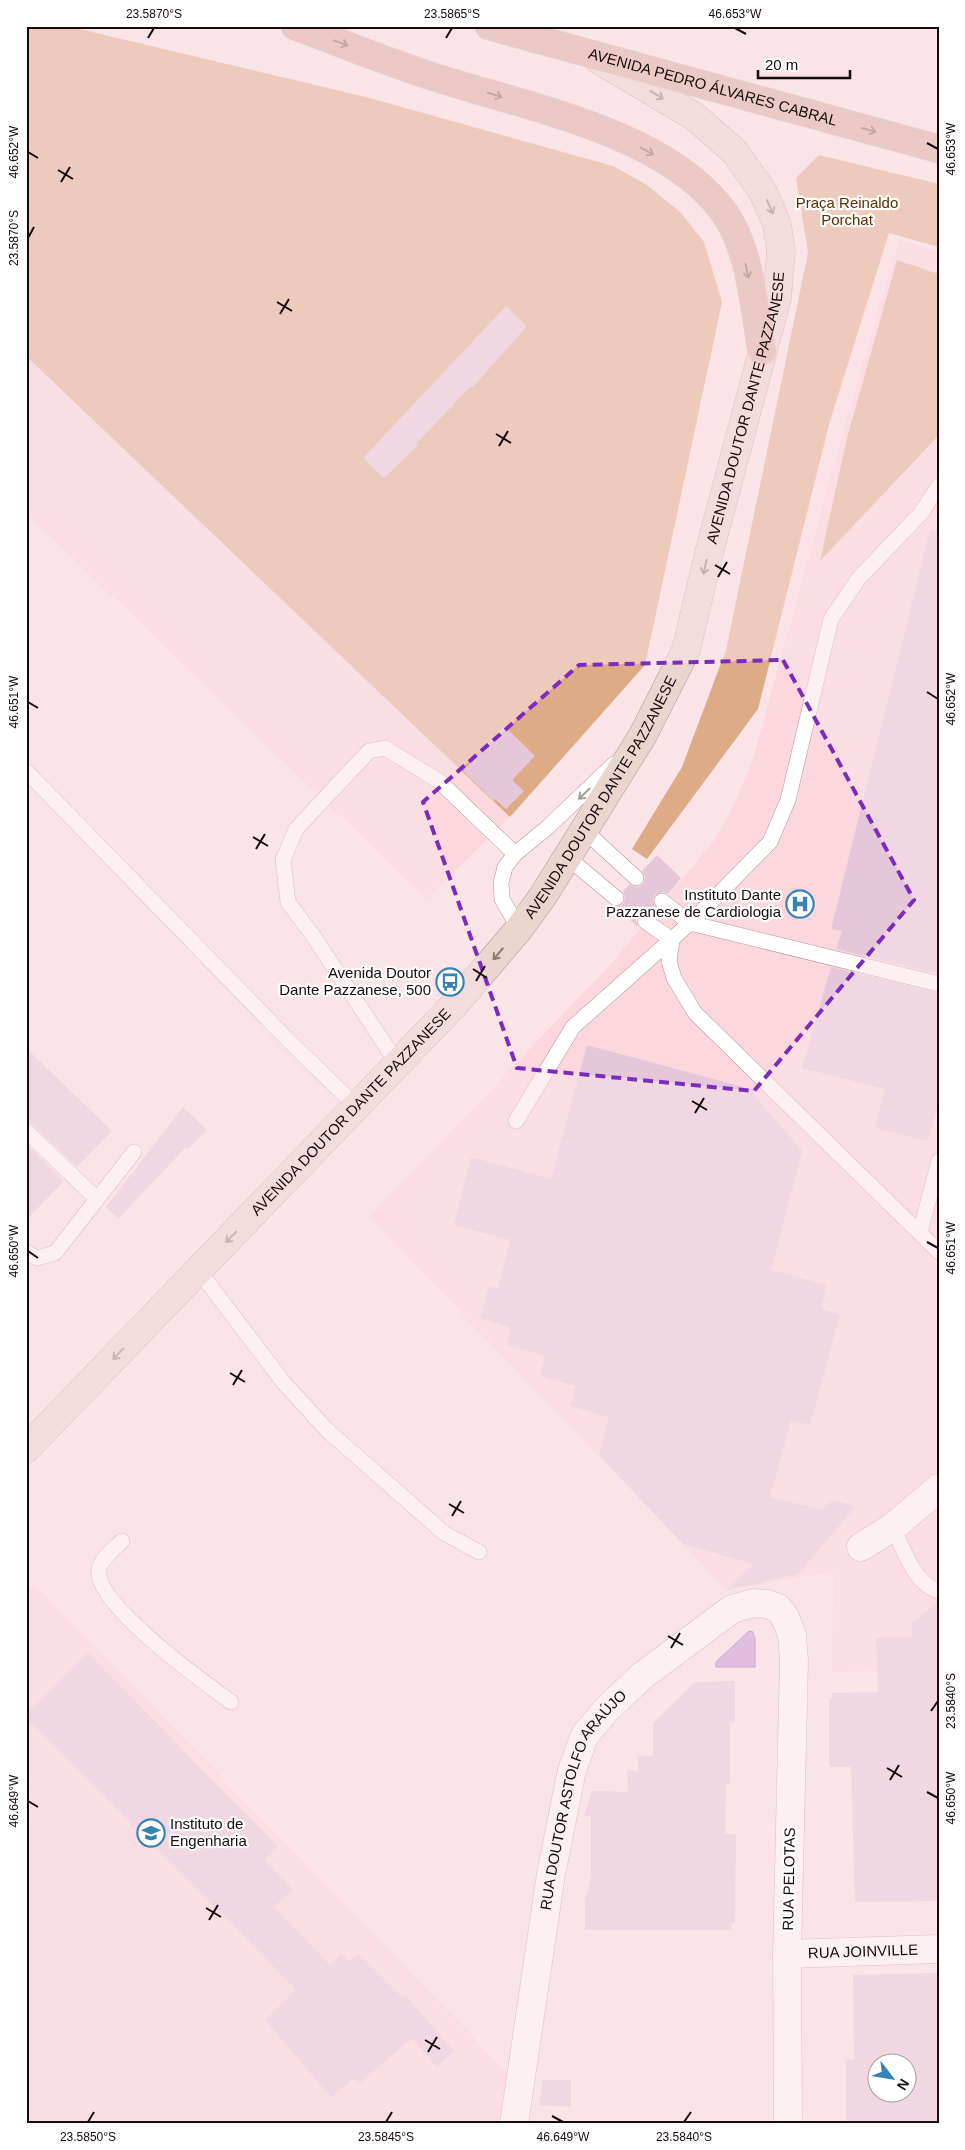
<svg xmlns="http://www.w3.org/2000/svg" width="965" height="2150" font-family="Arial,sans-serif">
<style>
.built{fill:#fcd7dd}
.green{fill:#ddab85}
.water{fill:#c391d6;stroke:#8f699a}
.building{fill:#e6c7d9;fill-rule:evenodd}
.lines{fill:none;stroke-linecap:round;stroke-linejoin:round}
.lane-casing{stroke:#b69499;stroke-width:16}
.street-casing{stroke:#b69499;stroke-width:29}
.secondary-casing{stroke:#b69499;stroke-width:29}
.primary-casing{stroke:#ccc9ca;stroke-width:29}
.lane{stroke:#fff;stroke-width:15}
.street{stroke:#fff;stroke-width:28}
.secondary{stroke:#ecd4cf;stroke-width:28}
.primary{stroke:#d9a99e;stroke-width:28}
.oneway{stroke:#82625d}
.oneway2{stroke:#8c7a78}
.oneway3{stroke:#a29d9e}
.marked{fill:none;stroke:#7b2cbf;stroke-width:4;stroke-dasharray:10 6;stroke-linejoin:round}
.ticks{fill:none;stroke:#170b0d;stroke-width:2}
.labels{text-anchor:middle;stroke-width:4.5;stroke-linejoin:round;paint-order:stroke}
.street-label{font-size:15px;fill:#170b0d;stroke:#fff}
.park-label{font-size:15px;fill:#5b2e00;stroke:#fff}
.poi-label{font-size:15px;fill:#170b0d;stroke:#fff;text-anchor:end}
.neatline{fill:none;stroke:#170b0d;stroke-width:2}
.ticks-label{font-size:12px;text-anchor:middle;fill:#170b0d}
</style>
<rect width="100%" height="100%" fill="#fae4e7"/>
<path class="built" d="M899,239L939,252V1669L832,1672L833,1572L727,1590L369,1217L610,965L713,842L733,808L753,759L842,436Z
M26,356L510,817L426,899L26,513Z
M34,1584L508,2073L500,2124H26V1593Z"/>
<path class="green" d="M26,26H67L366,97L613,166L647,185L680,212L704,242L722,302L645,665L510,817L26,356Z
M819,155L939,184V247L889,233L830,421L758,709L647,859L632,849L682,767L726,650L808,253L796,178Z
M897,260L939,274V435L820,561L847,438Z"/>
<path class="water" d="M749,1631L753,1632L755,1639V1667H716V1662Z"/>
<path class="building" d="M506,306L527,326L472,388L470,387L416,444L418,445L384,478L363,458Z
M930,530L939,531V974L836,949L842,931L831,929Z
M504,726L535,756L514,778L513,781L524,791L506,809L495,799L494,801L463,771Z
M657,855L681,878L668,894L663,892L655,895L653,900L656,908L651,914L645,912L638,915L636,921L638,927L616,907L623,904L625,899L623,891L629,885L638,887L643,884L645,876L642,871Z
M831,967L939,993V1100L928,1141L875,1128L885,1089L802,1068Z
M587,1045L754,1090V1095L802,1151L771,1270L827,1285L821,1309L840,1314L810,1425L791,1420L770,1497L822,1510L831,1500L856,1506L798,1574L727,1590L753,1564L683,1544L599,1455L609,1417L570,1406L576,1386L540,1376L545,1355L507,1345L511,1328L480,1318L489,1286L498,1289L510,1240L454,1225L471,1157L551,1179Z
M26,1048L112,1131L77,1167L32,1124L26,1122Z
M183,1107L207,1130L188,1149L186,1147L119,1218L106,1207Z
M26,1144L64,1181L26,1220Z
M939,1601V1901L855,1902L851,1767H829V1699H833L832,1693L878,1692L876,1638L912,1637V1623Z
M88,1653L278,1847L265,1860L293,1889L274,1907L330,1965L342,1954L349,1962L358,1953L403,1998L405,1995L454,2051L437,2067L412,2038L359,2084L354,2078L332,2097L328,2094L265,2020L296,1990L217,1908L216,1909L26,1717V1714Z
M735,1681V1723H730V1783H726L725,1834H736L735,1923H731L732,1930H585V1900L591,1877V1816H584L592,1791L628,1792L627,1770L638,1771V1756H653V1723L693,1684L700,1682Z
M939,1973V2124H846V2060L854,2059L853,1975ZM878,2062H908V2092H878Z
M543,2080H571V2107L539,2105Z"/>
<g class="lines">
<g class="lane-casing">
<path id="lane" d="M26,771L289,1041L356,1106
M584,830L636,878
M567,857L616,898
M662,901L690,923L939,984
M645,921L672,940L669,961L674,978L695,1013L939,1252
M519,929L502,899L501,883L505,867L515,854L548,827L614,764
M397,1063L314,937L288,902L283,860L296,829L369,751L385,748L439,781L515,854
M516,1121L573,1027L690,923L770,842L788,800L831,619L859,578L921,513L939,486
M26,1131L97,1199
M920,1232L939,1161
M26,1252L37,1258L55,1253L134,1152
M199,1271L284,1383L327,1430L444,1533L479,1552
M893,1527C902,1547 915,1585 939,1591
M122,1541C114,1549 100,1559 99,1570C93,1603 205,1683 231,1702"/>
</g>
<g class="street-casing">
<g id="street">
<path d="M861,1547L893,1527L939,1488"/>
<path id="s1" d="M787,1954L939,1949"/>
<path id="s2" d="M514,2124L551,1874L572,1770L585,1735L607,1709L642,1676L732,1609L754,1603L767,1604L778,1608L785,1617L792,1635L794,1660L787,1954L788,2124"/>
</g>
</g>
<g class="secondary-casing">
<g id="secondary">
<path id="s3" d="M26,1449L456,1003L519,929L543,896L643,735L686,650L709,553L777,298L781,251L777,224L763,192L735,152L695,117L599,60"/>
</g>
</g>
<g class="primary-casing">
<g id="primary">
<path d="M295,26C341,43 387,62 434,77C523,106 660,131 720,207C751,246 753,304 762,351"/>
<path id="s4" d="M489,26L939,149"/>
</g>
</g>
<use href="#lane" class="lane"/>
<use href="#street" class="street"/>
<use href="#secondary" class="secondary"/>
<use href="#primary" class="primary"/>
</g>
<defs><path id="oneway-shaft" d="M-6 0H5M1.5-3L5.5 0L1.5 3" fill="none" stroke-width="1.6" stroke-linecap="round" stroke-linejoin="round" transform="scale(1.25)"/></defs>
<g class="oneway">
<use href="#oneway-shaft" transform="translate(341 43) rotate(20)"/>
<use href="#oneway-shaft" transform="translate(495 95) rotate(17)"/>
<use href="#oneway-shaft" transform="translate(869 130) rotate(15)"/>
<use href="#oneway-shaft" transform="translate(647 151) rotate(29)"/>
<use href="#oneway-shaft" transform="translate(747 271) rotate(78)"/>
</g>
<g class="oneway2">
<use href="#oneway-shaft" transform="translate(657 95) rotate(31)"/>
<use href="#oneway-shaft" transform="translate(770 207) rotate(66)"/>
<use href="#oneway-shaft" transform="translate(705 567) rotate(103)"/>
<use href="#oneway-shaft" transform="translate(498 954) rotate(130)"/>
<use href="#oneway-shaft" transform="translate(231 1237) rotate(134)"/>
<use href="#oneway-shaft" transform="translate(118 1354) rotate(134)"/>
</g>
<use class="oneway3" href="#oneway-shaft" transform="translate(584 794) rotate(136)"/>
<path d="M0 0H965V2150H0ZM783,660L914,900L754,1091L517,1068L423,802L579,665Z" fill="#fae4e7" fill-opacity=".55" fill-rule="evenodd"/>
<path class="marked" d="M783,660L914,900L754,1091L517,1068L423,802L579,665Z"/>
<path class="ticks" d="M735,28L746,34M148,38L154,28M446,38L452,28M927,143L938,149M28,152L38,158M58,170L73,179M61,182L70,167M28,238L34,227M277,302L292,311M280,314L289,299M496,434L511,443M499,446L508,431M715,565L730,574M718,577L727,562M927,692L938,699M28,702L38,708M253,837L268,846M256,849L265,834M473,969L487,978M476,981L485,966M692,1101L707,1110M695,1113L704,1098M927,1242L938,1248M28,1251L38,1258M230,1373L245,1382M233,1385L242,1370M449,1504L464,1513M452,1516L461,1501M668,1636L683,1645M671,1648L680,1633M931,1711L938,1701M887,1768L902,1777M890,1780L899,1765M927,1792L938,1798M28,1801L38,1807M206,1908L221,1917M209,1920L218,1905M425,2040L440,2049M428,2052L437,2037M552,2116L563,2122M88,2122L94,2112M386,2122L392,2112M684,2122L691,2112"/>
<defs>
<g id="hospital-ring" transform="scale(1.4375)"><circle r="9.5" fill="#fff" stroke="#3583b5" stroke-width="1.5"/><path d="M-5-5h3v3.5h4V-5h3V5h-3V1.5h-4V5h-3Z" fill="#3583b5"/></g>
<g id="bus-ring" transform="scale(1.4375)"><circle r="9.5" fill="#fff" stroke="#3583b5" stroke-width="1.5"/><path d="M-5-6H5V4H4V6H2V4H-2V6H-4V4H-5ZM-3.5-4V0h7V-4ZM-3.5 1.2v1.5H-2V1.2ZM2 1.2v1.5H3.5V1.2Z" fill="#3583b5"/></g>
<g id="university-ring" transform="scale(1.4375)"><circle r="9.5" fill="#fff" stroke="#3583b5" stroke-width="1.5"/><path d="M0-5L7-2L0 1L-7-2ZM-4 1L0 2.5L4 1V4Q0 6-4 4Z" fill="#3583b5"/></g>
</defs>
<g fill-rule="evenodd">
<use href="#hospital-ring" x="800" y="904"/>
<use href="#bus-ring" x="450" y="982"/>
<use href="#university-ring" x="151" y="1833"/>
</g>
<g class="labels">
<g class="street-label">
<text dy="5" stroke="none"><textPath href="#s4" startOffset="232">AVENIDA PEDRO ÁLVARES CABRAL</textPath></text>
<text dy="5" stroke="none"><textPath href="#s3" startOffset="1292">AVENIDA DOUTOR DANTE PAZZANESE</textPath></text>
<text dy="5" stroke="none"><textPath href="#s3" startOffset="872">AVENIDA DOUTOR DANTE PAZZANESE</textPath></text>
<text dy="5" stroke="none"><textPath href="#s3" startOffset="468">AVENIDA DOUTOR DANTE PAZZANESE</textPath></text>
<text dy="5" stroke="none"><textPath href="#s2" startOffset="335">RUA DOUTOR ASTOLFO ARAÚJO</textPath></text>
<text transform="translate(789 1879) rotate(-89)" y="5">RUA PELOTAS</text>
<text dy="5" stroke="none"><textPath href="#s1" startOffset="76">RUA JOINVILLE</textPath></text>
</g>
<g class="park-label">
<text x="847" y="208">Praça Reinaldo<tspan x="847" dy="17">Porchat</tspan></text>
</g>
<g class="poi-label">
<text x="781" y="900">Instituto Dante<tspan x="781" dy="17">Pazzanese de Cardiologia</tspan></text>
<text x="431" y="978">Avenida Doutor<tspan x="431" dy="17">Dante Pazzanese, 500</tspan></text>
<text x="170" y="1829" text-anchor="start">Instituto de<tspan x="170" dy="17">Engenharia</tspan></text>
</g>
</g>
<rect width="965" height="2150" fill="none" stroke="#ffffff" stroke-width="55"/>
<g transform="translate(892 2078) rotate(121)"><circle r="24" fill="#ffffff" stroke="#a29d9e"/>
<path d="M0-4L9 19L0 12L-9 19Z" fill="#3583b5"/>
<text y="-8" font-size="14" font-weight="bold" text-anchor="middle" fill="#170b0d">N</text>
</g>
<path d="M758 70v8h92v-8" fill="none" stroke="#170b0d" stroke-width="2.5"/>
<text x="765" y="70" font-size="15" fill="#170b0d" stroke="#ffffff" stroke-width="4" paint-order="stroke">20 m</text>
<rect x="28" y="28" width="910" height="2094" class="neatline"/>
<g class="ticks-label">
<text x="154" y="18">23.5870°S</text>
<text x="452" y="18">23.5865°S</text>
<text x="735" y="18">46.653°W</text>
<text transform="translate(951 149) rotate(-90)" y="4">46.653°W</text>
<text transform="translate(14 152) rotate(-90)" y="4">46.652°W</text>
<text transform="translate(14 238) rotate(-90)" y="4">23.5870°S</text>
<text transform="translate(951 699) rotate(-90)" y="4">46.652°W</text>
<text transform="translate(14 702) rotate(-90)" y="4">46.651°W</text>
<text transform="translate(951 1248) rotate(-90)" y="4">46.651°W</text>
<text transform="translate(14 1251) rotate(-90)" y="4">46.650°W</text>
<text transform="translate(951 1701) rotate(-90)" y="4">23.5840°S</text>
<text transform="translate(951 1798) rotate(-90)" y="4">46.650°W</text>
<text transform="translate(14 1801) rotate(-90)" y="4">46.649°W</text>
<text x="88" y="2141">23.5850°S</text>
<text x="386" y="2141">23.5845°S</text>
<text x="563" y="2141">46.649°W</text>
<text x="684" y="2141">23.5840°S</text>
</g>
</svg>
